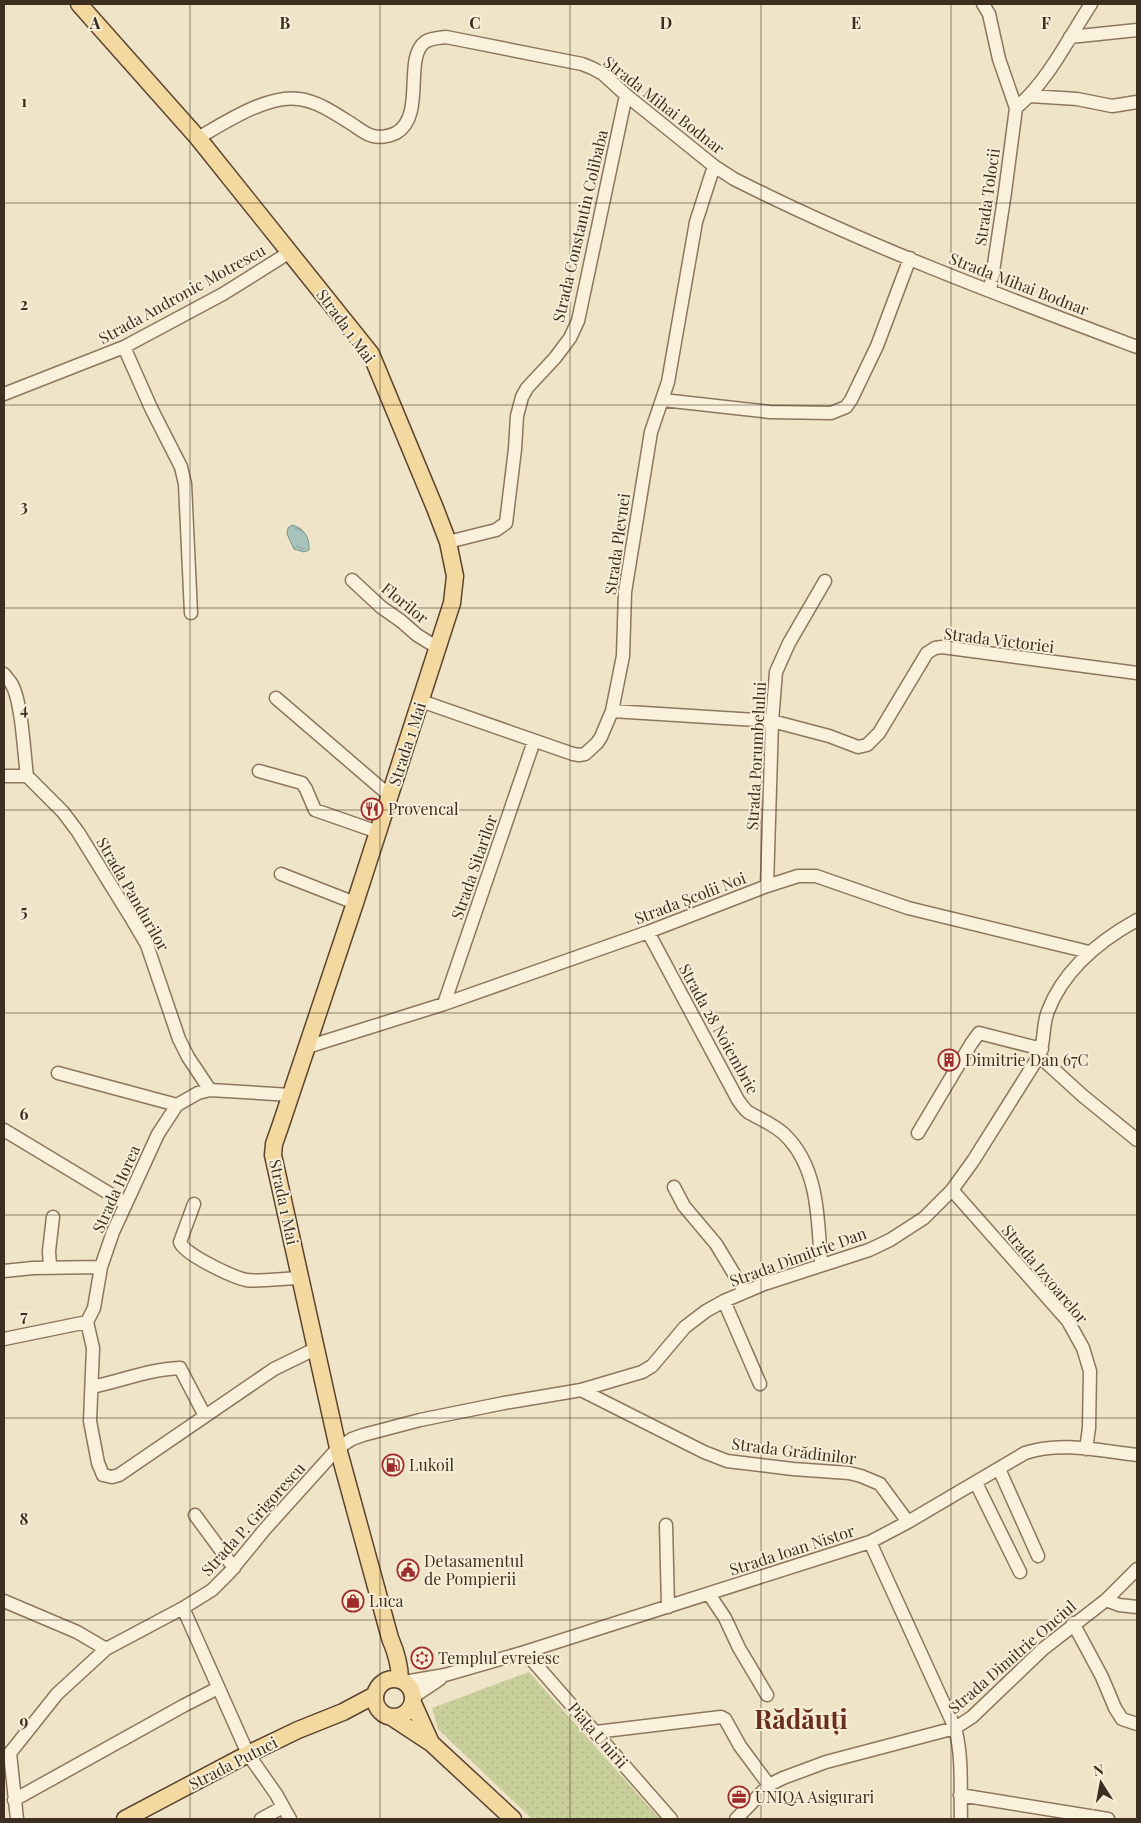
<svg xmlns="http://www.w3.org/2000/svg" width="1141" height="1823" font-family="'Playfair Display',serif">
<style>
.park{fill:url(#park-dots)}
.water{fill:url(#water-ripples);stroke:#6f938a}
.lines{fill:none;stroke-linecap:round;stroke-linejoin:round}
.minor-casing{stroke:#8d765c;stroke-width:15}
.major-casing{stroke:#5b4430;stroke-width:19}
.minor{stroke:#faf1dc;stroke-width:12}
.major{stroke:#f3d9a0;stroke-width:16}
.grid{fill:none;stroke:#3d2e20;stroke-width:1;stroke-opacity:0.55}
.labels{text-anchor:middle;stroke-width:4;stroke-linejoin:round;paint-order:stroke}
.street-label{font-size:16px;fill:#3d2e20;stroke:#f7eed8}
.poi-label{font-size:16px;fill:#3d2e20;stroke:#f7eed8;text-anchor:start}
.town-label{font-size:26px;font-weight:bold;fill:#6b2e1e;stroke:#f7eed8}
.grid-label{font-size:16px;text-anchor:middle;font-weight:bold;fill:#3d2e20;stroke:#f7eed8;stroke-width:4;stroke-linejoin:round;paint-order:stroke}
</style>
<defs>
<pattern id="park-dots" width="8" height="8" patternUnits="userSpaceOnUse" patternTransform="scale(1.25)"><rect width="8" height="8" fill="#c9cf9b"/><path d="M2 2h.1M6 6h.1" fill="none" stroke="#aeb285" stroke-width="1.8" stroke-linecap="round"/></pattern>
<pattern id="water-ripples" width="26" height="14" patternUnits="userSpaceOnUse" patternTransform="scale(1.25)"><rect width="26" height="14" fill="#a9c4bc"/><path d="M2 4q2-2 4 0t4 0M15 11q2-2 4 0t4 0" fill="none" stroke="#8ba098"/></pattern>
</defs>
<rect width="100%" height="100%" fill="#f0e4c8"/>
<path class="park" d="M529,1672L642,1799L660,1819H532L438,1729L432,1708Z"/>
<path class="water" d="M292,525C304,528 310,538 309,550L304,552L294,549L287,534L288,528Z"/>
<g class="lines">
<g class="minor-casing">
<path id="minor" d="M983,4L989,14L999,59L1016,108L1005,192L990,291
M1070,37L1137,30
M1030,96L1077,99L1112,106L1137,102
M1016,108C1048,81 1068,39 1091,4
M198,138C224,123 268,94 299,99C316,101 333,112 347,121C356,126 364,134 373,136C380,138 390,136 396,133C426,116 403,58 425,42C431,38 439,38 446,37L582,64L592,68L603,74L626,95L714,166L734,179C864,245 1001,296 1137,347
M124,347L151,408L181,467L185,484L191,613
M4,394L124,347L223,294L290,252
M663,400L770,412L831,413L846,407L851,400L877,346L910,258
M448,542L496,530L506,523L515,449L517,416L522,397L527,388L555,358L570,338L578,321L626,95
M352,580L381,607L401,621L417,635L438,648
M4,674C6,677 9,680 11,683C22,700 24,754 27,776
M276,698L390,796
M421,701L573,754L579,755L585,754L597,743L601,737L612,711L623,656L625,592L651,432L668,382L696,222L714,166
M612,711L772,721L829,736L858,747L867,745L879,733L927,653L935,648L942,647L1137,673
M259,771L302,783L306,789L315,810L378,832
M4,776H27L63,812L78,832L130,916L147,945L179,1039L188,1057L210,1090
M281,874L355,903
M767,886L772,721L776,672L789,643L825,581
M648,932L738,1100C741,1104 744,1109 748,1112C760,1119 773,1124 784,1134C819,1167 818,1220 821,1265
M444,1004L534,741
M307,1047L444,1004L648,932L767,886L798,876H816L908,908L1089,952
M1039,1056L1083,1096L1137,1140
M58,1073L177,1105
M4,1130L125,1203
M918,1133L971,1044L979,1033L1042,1049
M674,1187L684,1206L716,1244L745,1292
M952,1190L1068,1321L1083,1348L1090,1371L1089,1428L1086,1449
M194,1204L180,1242C183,1254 233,1277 246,1280C258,1282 288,1278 301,1278
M50,1267L49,1251L53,1217
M4,1271L33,1268L101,1267
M724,1301L760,1384
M87,1322L93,1348L90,1421L98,1463L103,1475L112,1477L119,1475L274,1369L317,1348
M4,1339L87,1322L94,1308L101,1267L113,1232L158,1134L177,1105L198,1093L210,1090L291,1095
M92,1387C121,1381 150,1369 180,1368L205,1416
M581,1390L704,1452L727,1461L793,1469L849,1473L861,1476L880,1484L908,1522
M999,1469L1038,1556
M976,1483L1020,1572
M195,1515L234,1568
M666,1525L668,1607
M870,1542L955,1728C963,1757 960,1790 961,1819
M709,1594L725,1618L739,1648L767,1695
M1106,1600L1119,1605L1137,1607
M4,1601L77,1632L106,1649
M183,1608L248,1754L276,1794L290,1819
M1073,1623L1102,1677L1115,1708L1122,1719L1137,1724
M525,1652L671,1819
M404,1682L445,1675L525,1652L870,1542L908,1522L1025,1453C1062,1441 1100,1451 1137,1455
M413,1697L440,1679
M596,1732L721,1717L725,1719L740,1746L769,1785
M960,1795L1108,1819
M14,1800L183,1706L218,1688
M17,1819L10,1753L57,1694L106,1649L183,1608L212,1590L229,1573L265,1529L338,1448L352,1439L363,1435L420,1420L504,1403L581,1390L642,1372L652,1366L685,1327L706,1311L724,1301L764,1284L869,1250L890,1240L924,1218L952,1190L973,1161L1039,1056C1045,1042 1042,1026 1048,1011C1064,969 1099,941 1137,920
M261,1819L283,1807
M736,1819L769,1785L783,1778L826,1762L955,1728L972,1717L1043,1649L1106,1600L1137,1569"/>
</g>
<g class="major-casing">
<path id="major" d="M79,4L198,138L371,354L435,508L448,542L455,576L452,603L355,903L280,1127L274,1144L273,1155L338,1448L390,1638C396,1652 400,1665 400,1680
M375 1698a19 19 0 1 1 38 0a19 19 0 1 1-38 0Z
M413,1703L431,1743
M393,1718L431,1743L513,1819
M125,1819L248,1754L298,1730L343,1712L375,1695"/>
</g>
<use href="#minor" class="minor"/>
<use href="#major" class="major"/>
</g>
<path class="grid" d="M190,4V1819M380,4V1819M570,4V1819M761,4V1819M951,4V1819M4,203H1137M4,405H1137M4,608H1137M4,810H1137M4,1013H1137M4,1215H1137M4,1418H1137M4,1620H1137"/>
<defs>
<g id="restaurant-ring" transform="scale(1.125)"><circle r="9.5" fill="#f7eed8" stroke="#9e2a2b" stroke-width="1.5"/><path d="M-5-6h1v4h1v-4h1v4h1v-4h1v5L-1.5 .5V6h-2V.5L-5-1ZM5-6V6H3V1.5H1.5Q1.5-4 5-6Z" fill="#9e2a2b"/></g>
<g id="building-ring" transform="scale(1.125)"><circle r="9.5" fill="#f7eed8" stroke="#9e2a2b" stroke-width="1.5"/><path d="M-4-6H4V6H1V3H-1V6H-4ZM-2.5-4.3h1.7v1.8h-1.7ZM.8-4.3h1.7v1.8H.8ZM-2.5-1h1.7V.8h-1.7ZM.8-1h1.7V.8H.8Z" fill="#9e2a2b"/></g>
<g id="fuel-ring" transform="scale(1.125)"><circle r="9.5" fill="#f7eed8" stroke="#9e2a2b" stroke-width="1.5"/><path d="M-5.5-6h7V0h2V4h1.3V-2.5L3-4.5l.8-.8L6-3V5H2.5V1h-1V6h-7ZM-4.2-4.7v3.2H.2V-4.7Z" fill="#9e2a2b"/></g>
<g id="civic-ring" transform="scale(1.125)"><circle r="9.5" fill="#f7eed8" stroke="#9e2a2b" stroke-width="1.5"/><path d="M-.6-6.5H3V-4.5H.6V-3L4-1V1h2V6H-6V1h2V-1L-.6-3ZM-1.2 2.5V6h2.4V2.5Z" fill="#9e2a2b"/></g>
<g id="shop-ring" transform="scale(1.125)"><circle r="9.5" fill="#f7eed8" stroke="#9e2a2b" stroke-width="1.5"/><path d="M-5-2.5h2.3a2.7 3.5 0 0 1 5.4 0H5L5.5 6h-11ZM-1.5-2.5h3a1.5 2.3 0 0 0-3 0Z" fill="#9e2a2b"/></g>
<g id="synagogue-ring" transform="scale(1.125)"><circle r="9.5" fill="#f7eed8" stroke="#9e2a2b" stroke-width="1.5"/><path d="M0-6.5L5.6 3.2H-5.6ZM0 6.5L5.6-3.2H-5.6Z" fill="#9e2a2b"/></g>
<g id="office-ring" transform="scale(1.125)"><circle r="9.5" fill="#f7eed8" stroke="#9e2a2b" stroke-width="1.5"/><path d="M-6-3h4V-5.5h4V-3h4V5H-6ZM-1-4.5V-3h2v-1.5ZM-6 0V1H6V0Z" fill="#9e2a2b"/></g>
</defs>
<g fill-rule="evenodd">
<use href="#restaurant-ring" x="372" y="809"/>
<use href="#building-ring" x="949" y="1060"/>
<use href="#fuel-ring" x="393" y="1465"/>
<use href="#civic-ring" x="408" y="1570"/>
<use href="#shop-ring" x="353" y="1601"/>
<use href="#synagogue-ring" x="422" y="1658"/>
<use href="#office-ring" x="739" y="1797"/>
</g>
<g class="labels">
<g class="street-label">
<text transform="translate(664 105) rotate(38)" y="6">Strada Mihai Bodnar</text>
<text transform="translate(987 197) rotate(-82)" y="6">Strada Tolocii</text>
<text transform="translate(580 226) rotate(-77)" y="6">Strada Constantin Colibaba</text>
<text transform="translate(1019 284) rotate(21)" y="6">Strada Mihai Bodnar</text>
<text transform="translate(182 294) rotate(-29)" y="6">Strada Andronic Motrescu</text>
<text transform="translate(346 326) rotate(54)" y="6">Strada 1 Mai</text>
<text transform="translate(617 544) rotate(-82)" y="6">Strada Plevnei</text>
<text transform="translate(405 603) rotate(39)" y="6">Florilor</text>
<text transform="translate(999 640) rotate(7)" y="6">Strada Victoriei</text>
<text transform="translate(407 744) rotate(-72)" y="6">Strada 1 Mai</text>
<text transform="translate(756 756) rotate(-87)" y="6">Strada Porumbelului</text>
<text transform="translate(474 867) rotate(-71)" y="6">Strada Sitarilor</text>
<text transform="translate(133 894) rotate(60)" y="6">Strada Pandurilor</text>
<text transform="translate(690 898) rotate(-21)" y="6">Strada Școlii Noi</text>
<text transform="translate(719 1029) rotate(61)" y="6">Strada 28 Noiembrie</text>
<text transform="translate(116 1189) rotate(-66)" y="6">Strada Horea</text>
<text transform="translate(284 1202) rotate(78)" y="6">Strada 1 Mai</text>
<text transform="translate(798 1257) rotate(-20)" y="6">Strada Dimitrie Dan</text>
<text transform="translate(1045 1274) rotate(50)" y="6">Strada Izvoarelor</text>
<text transform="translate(794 1451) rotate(7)" y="6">Strada Grădinilor</text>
<text transform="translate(253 1519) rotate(-48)" y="6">Strada P. Grigorescu</text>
<text transform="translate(792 1550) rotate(-18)" y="6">Strada Ioan Nistor</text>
<text transform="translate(1012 1657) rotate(-41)" y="6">Strada Dimitrie Onciul</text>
<text transform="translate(598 1735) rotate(49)" y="6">Piața Unirii</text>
<text transform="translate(233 1763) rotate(-27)" y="6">Strada Putnei</text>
</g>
<g class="poi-label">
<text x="388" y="815">Provencal</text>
<text x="965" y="1066">Dimitrie Dan 67C</text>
<text x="409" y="1471">Lukoil</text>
<text x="424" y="1567">Detasamentul<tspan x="424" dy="18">de Pompierii</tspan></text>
<text x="369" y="1607">Luca</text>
<text x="438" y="1664">Templul evreiesc</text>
<text x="755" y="1803">UNIQA Asigurari</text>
</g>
<g class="town-label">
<text x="801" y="1729">Rădăuți</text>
</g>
</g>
<g class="grid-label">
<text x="95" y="29">A</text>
<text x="285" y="29">B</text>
<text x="475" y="29">C</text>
<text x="666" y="29">D</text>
<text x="856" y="29">E</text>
<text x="1046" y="29">F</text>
<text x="24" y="107">1</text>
<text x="24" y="310">2</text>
<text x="24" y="512">3</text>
<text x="24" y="715">4</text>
<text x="24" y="917">5</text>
<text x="24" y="1120">6</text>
<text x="24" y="1322">7</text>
<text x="24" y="1525">8</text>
<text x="24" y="1727">9</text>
</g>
<rect width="1141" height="1823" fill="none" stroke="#3d2e20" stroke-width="10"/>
<g transform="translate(1101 1783) rotate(349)" stroke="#f7eed8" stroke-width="4" paint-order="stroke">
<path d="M0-4L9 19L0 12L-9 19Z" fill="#3d2e20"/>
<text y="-8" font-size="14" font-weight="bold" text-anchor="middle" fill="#3d2e20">N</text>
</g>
</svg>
